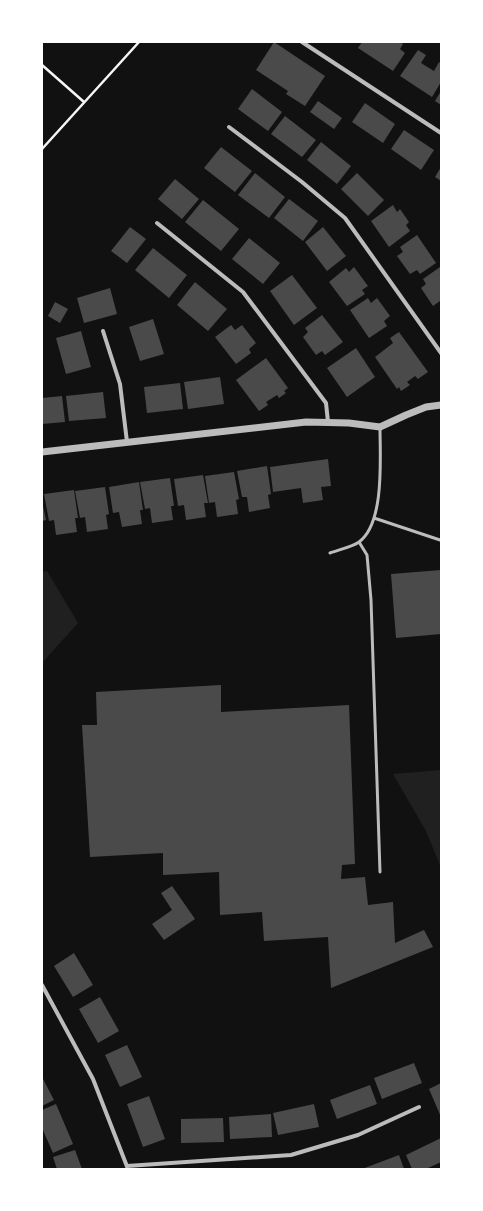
<svg xmlns="http://www.w3.org/2000/svg" width="483" height="1211" font-family="Cabin,sans-serif">
<style>
.green{fill:#202020}
.building{fill:#4a4a4a}
.lines{fill:none;stroke-linecap:round;stroke-linejoin:round}
.path{stroke:#f5f5f5;stroke-width:2.5}
.service{stroke:#bcbcbc;stroke-width:3}
.minor{stroke:#bcbcbc;stroke-width:4}
.tertiary{stroke:#bcbcbc;stroke-width:7}
</style>
<rect width="100%" height="100%" fill="#111"/>
<path class="green" d="M47,571L78,623L42,663V572Z
M441,770V868L426,831L393,774Z"/>
<path class="building" d="M274,42L325,76L305,106L286,94L288,91L256,70Z
M362,42H400L403,44L400,49L405,53L393,71L358,48Z
M418,50L426,55L421,63L434,71L439,62L441,64V82L432,97L400,76Z
M252,89L282,112L268,131L238,109Z
M441,91V105L435,101Z
M318,101L342,118L334,129L310,112Z
M365,103L395,124L383,143L352,122Z
M285,116L316,140L302,157L271,134Z
M404,130L434,150L421,170L391,149Z
M321,142L351,166L337,184L307,160Z
M221,147L252,171L235,192L204,168Z
M441,167V181L435,177Z
M255,173L285,197L269,218L238,195Z
M357,173L384,200L368,216L341,189Z
M175,179L199,199L182,219L158,199Z
M289,199L318,221L303,241L274,218Z
M203,200L239,229L221,251L185,222Z
M393,205L397,212L400,209L409,222L406,225L410,231L389,247L371,221Z
M130,227L146,239L127,263L111,251Z
M323,227L346,256L327,271L305,242Z
M417,235L436,263L420,274L417,270L410,274L397,256L403,252L400,247Z
M249,238L280,263L263,284L232,259Z
M153,248L187,275L169,298L135,270Z
M354,267L368,286L362,290L365,294L347,306L329,282L346,268L349,272Z
M440,267L441,269V303L440,301L433,306L421,288L426,284L423,279Z
M292,275L317,308L294,325L270,291Z
M195,282L227,309L208,331L177,305Z
M110,288L117,314L84,323L77,298Z
M368,298L371,303L377,298L390,316L384,321L387,326L369,338L350,310Z
M55,302L68,309L60,323L48,316Z
M322,315L343,342L325,355L322,351L316,355L303,337L308,332L305,328Z
M153,319L164,354L140,361L129,327Z
M231,325L235,330L242,325L256,343L249,349L251,353L236,364L215,337Z
M81,331L91,367L66,374L56,338Z
M399,332L428,372L418,379L415,376L407,382L410,385L401,391L399,387L397,389L375,357L393,343L390,338Z
M356,348L375,377L347,397L327,368Z
M266,358L288,388L284,391L286,393L279,398L277,395L266,402L268,405L259,411L236,380Z
M220,377L224,404L188,409L184,382Z
M180,383L183,409L147,413L144,387Z
M103,392L106,418L69,421L66,396Z
M62,396L65,422L42,424V398Z
M328,459L331,486L321,487L323,500L303,503L301,488L273,492L270,467Z
M267,466L271,494L268,495L270,508L249,512L247,497H242L237,471Z
M234,472L239,499L236,500L238,514L217,517L215,502L209,503L205,476Z
M203,475L208,503H204L206,517L186,520L184,505L178,506L174,479Z
M170,478L174,506H171L173,520L152,523L150,508L145,509L140,482Z
M139,482L143,510H140L142,524L122,527L119,512L113,513L109,487Z
M105,487L109,514L106,515L108,529L87,532L85,517L80,518L75,491Z
M74,490L78,518H75L77,532L56,535L54,520L49,521L44,494Z
M42,501L46,520L42,521Z
M441,570V634L396,638L391,574Z
M221,685V712L349,705L355,864L342,865L341,879L365,877L368,905L393,902L395,943L424,930L433,947L331,988L328,937L264,941L262,912L220,915L219,872L163,875V853L90,857L82,725H97L96,692Z
M172,886L195,919L164,940L152,924L172,910L161,893Z
M74,953L93,985L73,997L54,966Z
M100,997L119,1031L98,1043L79,1009Z
M127,1045L142,1077L120,1087L105,1055Z
M414,1063L422,1083L382,1099L374,1078Z
M42,1077L54,1100L42,1106Z
M441,1083V1117L429,1089Z
M370,1085L377,1104L337,1119L330,1100Z
M149,1096L165,1139L143,1147L127,1104Z
M56,1104L73,1144L53,1153L42,1128V1110Z
M314,1104L319,1127L278,1135L273,1113Z
M271,1114L272,1137L230,1139L229,1117Z
M223,1118L224,1142L181,1143V1119Z
M441,1138V1162L426,1169H412L406,1155Z
M75,1150L82,1169H57L53,1157Z
M399,1155L404,1169H362Z"/>
<g class="lines">
<path class="path" d="M42,65L84,102
M42,149L139,42"/>
<path class="service" d="M374,518L440,540
M359,542L367,555L371,600L380,872
M330,553C338,550 352,547 359,542C385,523 380,457 380,428"/>
<path class="minor" d="M302,42L441,133
M229,127L302,182L345,218L441,353
M157,223L243,292L326,403L328,422
M103,331L120,384L127,442
M42,985L93,1079L128,1169
M127,1166L291,1155L358,1135L419,1107"/>
<path class="tertiary" d="M42,452L306,422L349,423L380,427L406,415L426,407L441,405"/>
</g>
<rect width="483" height="1211" fill="none" stroke="#ffffff" stroke-width="86"/>
</svg>
